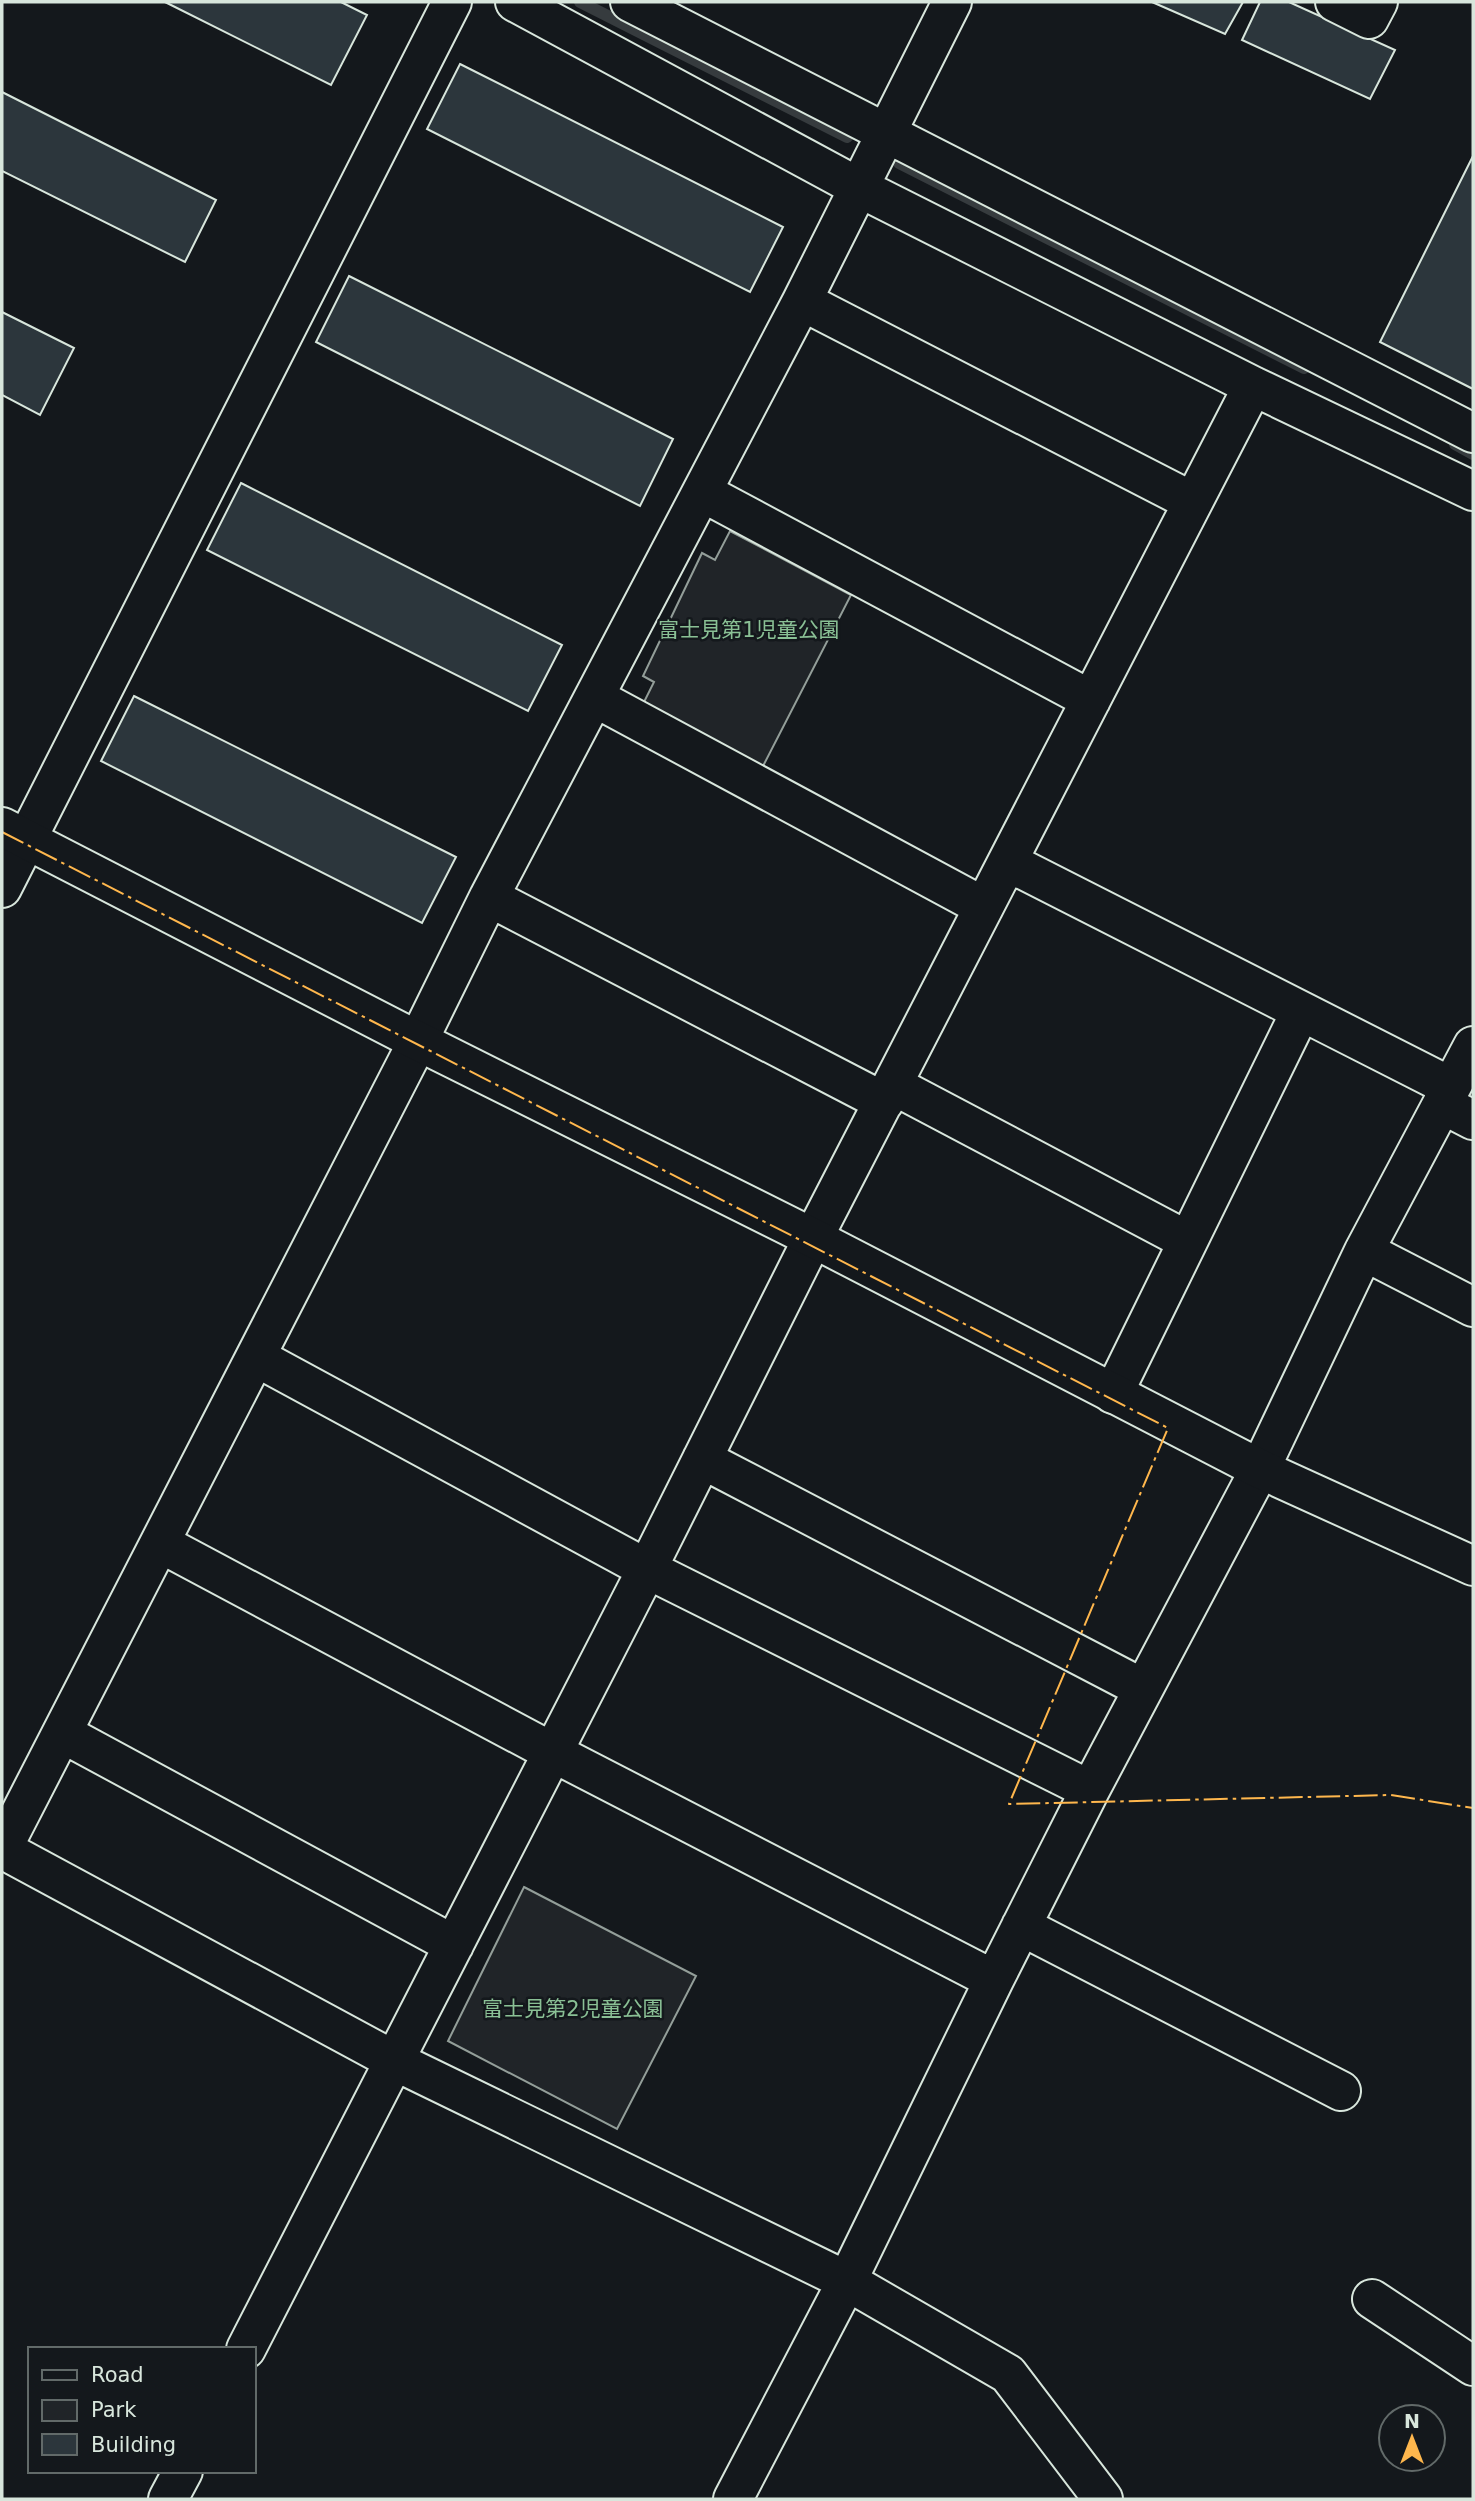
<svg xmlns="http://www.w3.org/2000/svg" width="1475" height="2501" font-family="'DejaVu Sans','Noto Sans JP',sans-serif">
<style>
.green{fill:#202428;stroke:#939e99;stroke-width:2}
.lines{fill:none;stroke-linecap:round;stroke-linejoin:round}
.stream{stroke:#363b3e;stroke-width:12}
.building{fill:#2c363c;stroke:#d8e6dc;stroke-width:2}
.minor-casing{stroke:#d8e6dc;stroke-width:42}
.tertiary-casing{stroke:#d8e6dc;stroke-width:42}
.minor{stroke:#14181c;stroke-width:38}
.tertiary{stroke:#14181c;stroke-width:38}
.power{stroke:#ffb74d;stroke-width:2;stroke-dasharray:24 5 3.5 5;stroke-linecap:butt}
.labels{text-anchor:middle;stroke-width:5;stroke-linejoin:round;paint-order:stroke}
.park-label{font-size:21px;fill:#8ac095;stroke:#14181c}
</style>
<rect width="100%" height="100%" fill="#14181c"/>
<path class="green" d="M730,531L851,595L761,770L642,706L654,682L643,676L702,553L715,560Z
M524,1887L696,1976L617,2129L448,2041Z"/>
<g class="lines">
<path class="stream" d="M580,2L847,137
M899,163L1304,368
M1455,444L1473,454"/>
</g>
<path class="building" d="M165,2H341L367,15L331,85Z
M1152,2H1243L1225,34Z
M1260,2H1289L1395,50L1370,99L1242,40Z
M460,64L783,227L750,292L427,129Z
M2,92L216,200L185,262L2,171Z
M1473,156V389L1380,342Z
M349,276L673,439L640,506L316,342Z
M2,312L74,348L40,415L2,395Z
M241,483L562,645L528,711L207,550Z
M134,696L456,857L422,923L101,761Z"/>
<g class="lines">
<g class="minor-casing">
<path id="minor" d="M515,2L858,187L1253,386L1473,491
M630,2L1473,433
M952,2L802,301L489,897L418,1041L2,1849L395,2061L847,2281L1008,2374L1103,2499
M1335,2L1369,19L1378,2
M802,301L1193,502
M702,492L1091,700
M594,697L984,907
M1008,862L1451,1087
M2,888L452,2
M489,897L884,1102
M893,1085L1188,1241
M1442,1104L1473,1120
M1364,1251L1473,1307
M256,1357L647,1569L1090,1790
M1113,1394L1301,1011
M702,1459L1142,1688
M160,1543L552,1752L994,1980
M62,1733L454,1945
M1021,1926L1341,2091
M1372,2299L1473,2366
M246,2349L647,1569L813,1238L1253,386
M168,2499L183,2471
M733,2499L847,2281L994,1980L1090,1790L1260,1469L1364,1251L1473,1046"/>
</g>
<g class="tertiary-casing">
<path id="tertiary" d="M2,827L418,1041L813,1238L1260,1469L1473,1566"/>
</g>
<use href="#minor" class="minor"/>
<use href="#tertiary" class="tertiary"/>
<path class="power" d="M2,832L1168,1428L1009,1804L1391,1795L1473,1808"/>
</g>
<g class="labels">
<g class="park-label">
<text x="749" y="637">富士見第1児童公園</text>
<text x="573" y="2016">富士見第2児童公園</text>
</g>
</g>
<rect width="1475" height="2501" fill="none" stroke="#d8e6dc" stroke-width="7"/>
<rect x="28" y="2347" width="228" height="126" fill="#14181c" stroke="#626a69" stroke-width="2"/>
<rect x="42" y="2370" width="35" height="10" fill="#14181c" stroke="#626a69" stroke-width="2"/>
<text x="91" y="2382" font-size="21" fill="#d8e6dc">Road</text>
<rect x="42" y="2400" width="35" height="21" fill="#202428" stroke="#626a69" stroke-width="2"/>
<text x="91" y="2417" font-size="21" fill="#d8e6dc">Park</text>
<rect x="42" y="2434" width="35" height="21" fill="#2c363c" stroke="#626a69" stroke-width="2"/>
<text x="91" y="2452" font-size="21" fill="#d8e6dc">Building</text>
<g transform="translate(1412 2438)"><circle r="33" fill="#14181c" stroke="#626a69" stroke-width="2"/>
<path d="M0-5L12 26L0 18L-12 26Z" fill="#ffb74d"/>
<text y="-10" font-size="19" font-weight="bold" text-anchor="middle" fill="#d8e6dc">N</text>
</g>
</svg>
